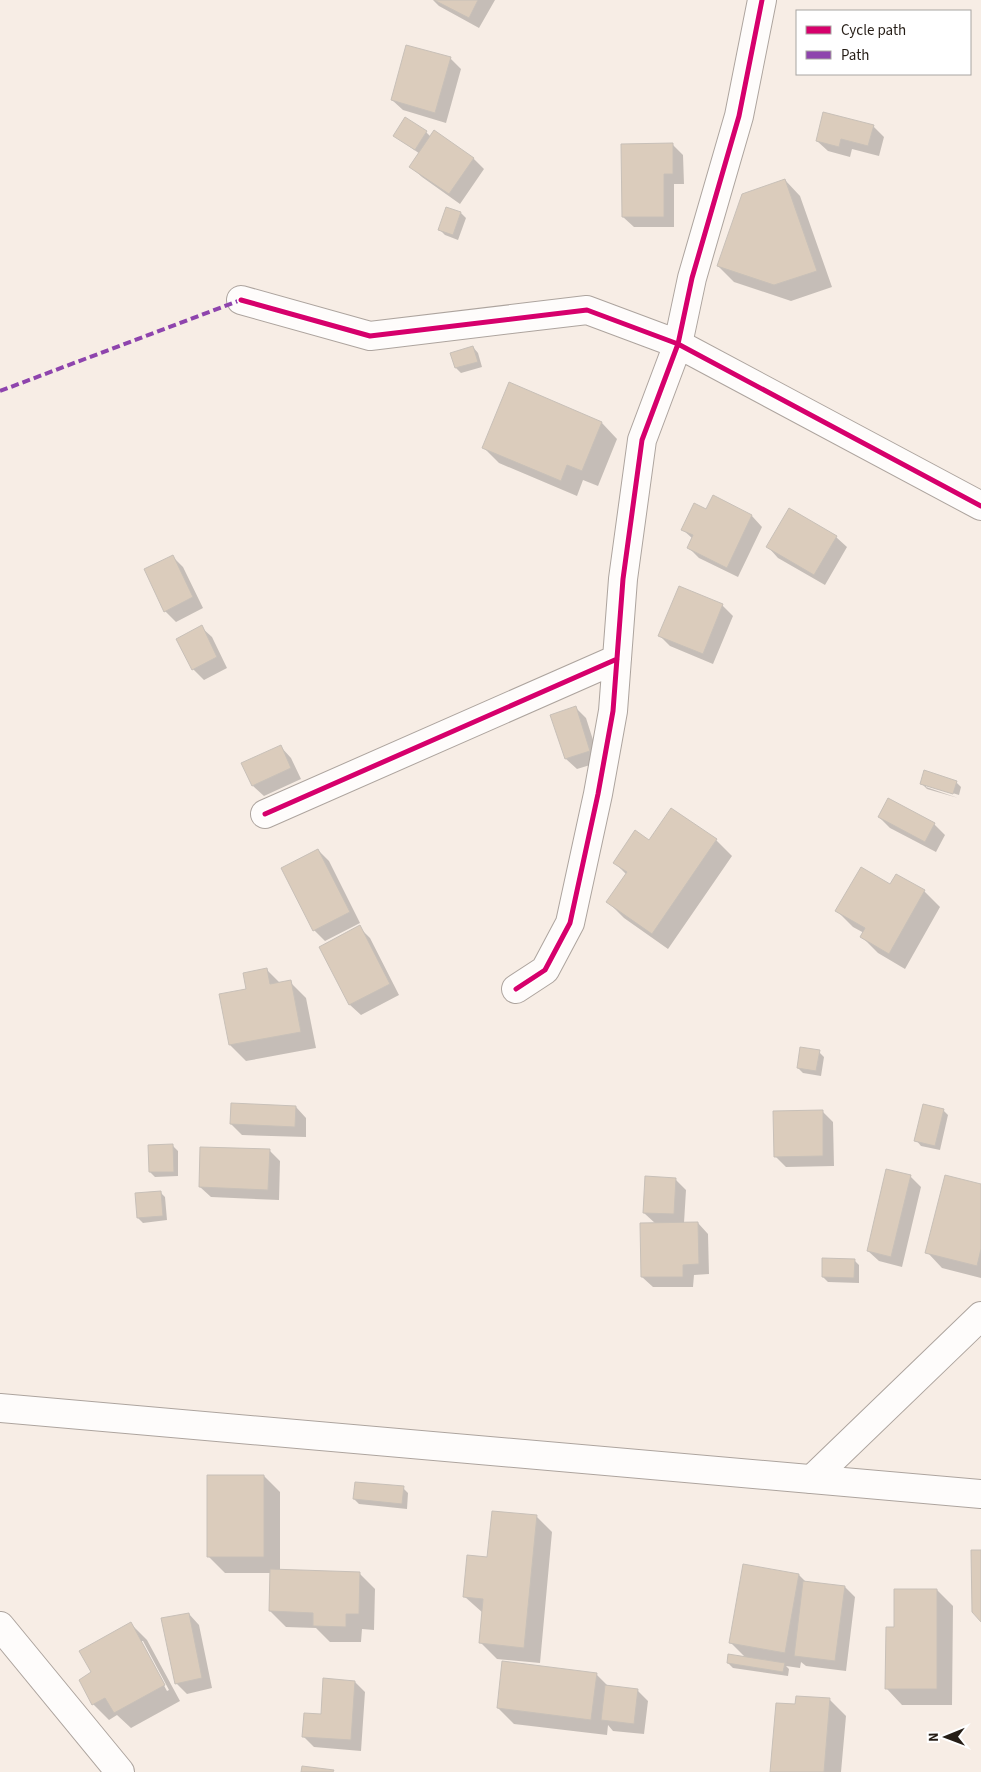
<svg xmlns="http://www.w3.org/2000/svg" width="981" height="1772" font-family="'Source Sans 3',sans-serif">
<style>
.shadow{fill:#0003;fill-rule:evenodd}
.building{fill:#dbccbc;stroke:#c8c0b8}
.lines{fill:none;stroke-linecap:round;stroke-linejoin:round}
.minor-casing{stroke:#ada49e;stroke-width:30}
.secondary-casing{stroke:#ada49e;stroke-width:30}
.minor{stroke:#fefcfb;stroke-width:28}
.secondary{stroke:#fefcfb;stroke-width:28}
.quiet{stroke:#8e44ad;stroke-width:4;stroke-dasharray:8 4;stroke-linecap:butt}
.cycleway-casing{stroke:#fff;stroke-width:8}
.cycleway{stroke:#d6006c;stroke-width:5}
</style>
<rect width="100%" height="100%" fill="#f7ede5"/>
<path class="shadow" d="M433,0H495L479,28L439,6Z
M450,58L461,69L446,123L403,110L392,100Z
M873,126L884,137L879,156L852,149L850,157L828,151L817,141Z
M426,132L431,137L473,158L484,169L460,204L422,177L411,167L420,154L395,136Z
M672,144L683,155L684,184H674V227H634L623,217Z
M785,180L800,196L832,287L791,301L734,282L718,266Z
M447,208L461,213L466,218L458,240L445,235L440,230Z
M473,347L478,353L482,367L461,373L456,368Z
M602,423L617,439L598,486L583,480L577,496L499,463L483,447Z
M713,497L752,516L762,527L738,577L699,558L689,548L693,539L682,529L706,511Z
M836,537L847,547L825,585L778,558L768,547Z
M173,557L183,567L203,608L176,622L165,611Z
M722,605L733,616L713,664L670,646L660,636Z
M201,627L212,637L227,668L204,680L193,669Z
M576,708L586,718L600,762L577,769L566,759L552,715Z
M281,747L291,758L301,779L264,796L253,786Z
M956,782L961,787L959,795L926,785V787L958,798L927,789L922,784Z
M888,800L934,824L945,835L936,852L890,828L879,817Z
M716,840L732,856L668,949L624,918L608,902L627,875L614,862L650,841Z
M318,850L329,861L360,923L325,941L314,930Z
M891,886L924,891L940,907L905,969L878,953L862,937L864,933L853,927L837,911Z
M359,927L370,938L399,995L361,1015L350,1005L320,947Z
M267,970L281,984L290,982L306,998L316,1048L246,1061L230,1045L221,995L247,990Z
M819,1052L824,1057L821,1076L803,1073L798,1068Z
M296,1107L306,1118V1137L242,1135L231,1124Z
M943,1110L948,1115L940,1150L921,1146L916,1140Z
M822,1111L833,1122L834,1166L786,1167L775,1156Z
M173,1146L178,1151V1176L155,1177L150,1172Z
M269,1150L280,1161L279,1200L211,1197L200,1187Z
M910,1176L921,1187L902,1267L879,1261L868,1251Z
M675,1179L686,1190L684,1223H698L708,1234L709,1274L694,1275L693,1287H653L642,1277L656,1224L644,1213Z
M981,1185V1278L942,1268L927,1252Z
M160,1192L165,1197L167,1220L143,1223L138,1218Z
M854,1260L859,1265V1283L828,1282L823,1277Z
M264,1476L280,1492V1570L359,1573L375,1589L374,1630L362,1629L361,1642H330L316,1628L286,1627L270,1611L271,1573H225L209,1557Z
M403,1488L408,1493L407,1509L359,1504L354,1499Z
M536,1516L552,1532L540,1663L497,1659L481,1643L483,1613L465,1597L488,1559Z
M799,1575L806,1582L845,1587L855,1597L846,1671L806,1666L801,1662L800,1668L786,1666L789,1669L788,1676L733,1668L728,1663L746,1658L730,1642Z
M937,1590L953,1606L952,1705H902L887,1689L895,1628Z
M189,1614L199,1625L212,1688L187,1694L176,1683Z
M131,1624L147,1640L180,1701L131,1728L117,1715L109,1720L93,1704ZM140,1641H143L169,1690L167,1691Z
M596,1674L609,1687L637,1690L648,1701L644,1734L613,1731L608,1725L607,1735L514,1724L498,1708Z
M355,1682L365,1692L361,1751L314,1747L303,1736Z
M797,1697L830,1700L846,1716L841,1772H772L796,1706Z"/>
<path class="building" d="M434,0H478L469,18Z
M406,45L451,57L435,113L391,100Z
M823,112L874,125L868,146L841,139L839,147L816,141Z
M405,117L427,131L415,150L393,136Z
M434,130L474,158L449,194L409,167Z
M673,143V174H664V217H622L621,144Z
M785,179L817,271L774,285L717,266L742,194Z
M446,207L461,212L453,235L438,230Z
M473,346L478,362L455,368L450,353Z
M509,382L602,422L582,471L567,465L561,481L482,448Z
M713,495L752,515L727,568L687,548L693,535L681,530L694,503L706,509Z
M789,508L837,536L814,575L766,547Z
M173,555L193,597L164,612L144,569Z
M679,586L723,604L703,654L658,636Z
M202,625L217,657L192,670L176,639Z
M576,706L590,751L565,759L550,715Z
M281,745L291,768L252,786L241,763Z
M924,770L957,781L953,794L920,784Z
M888,798L935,823L925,842L878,817Z
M671,808L717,839L652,934L606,902L627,872L613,863L635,830L649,840Z
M318,849L350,912L313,931L281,868Z
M861,867L890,884L896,874L925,890L889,954L860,937L865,928L835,911Z
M360,925L390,984L349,1005L319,947Z
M267,968L270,984L291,980L301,1032L229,1045L219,994L246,989L243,973Z
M800,1047L820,1050L816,1071L797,1068Z
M231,1103L296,1106L295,1127L230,1124Z
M923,1104L944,1109L935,1146L914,1141Z
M823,1110V1156L774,1157L773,1111Z
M173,1144L174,1172H149L148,1145Z
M200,1147L270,1149L268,1190L199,1187Z
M886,1169L911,1175L891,1257L867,1251Z
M945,1175L981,1184V1249L977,1266L925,1253Z
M645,1176L676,1178L674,1214L643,1213Z
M161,1191L163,1216L137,1218L135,1193Z
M698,1222L699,1264L683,1265V1277H641L640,1223Z
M822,1258L855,1259L854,1278L822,1277Z
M207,1475H264V1557H207Z
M355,1482L404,1486L402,1504L353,1499Z
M492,1511L537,1515L524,1648L479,1643L483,1599L463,1597L467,1555L487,1557Z
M971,1550H981V1622L972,1612Z
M743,1564L799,1574L785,1653L729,1643Z
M270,1569L360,1572L359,1614H346V1627L313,1626V1613L269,1611Z
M803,1581L845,1586L835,1661L794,1656Z
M894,1589H937V1689H885L886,1627H894Z
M189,1613L202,1678L175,1684L161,1618Z
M131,1622L165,1685L114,1713L105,1698L92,1705L79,1680L91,1672L79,1651Z
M728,1654L785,1663L783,1672L727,1663Z
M502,1661L597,1673L591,1720L497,1708Z
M323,1678L355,1681L351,1740L302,1737L304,1713L321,1714Z
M605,1685L638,1689L634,1724L601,1720Z
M796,1696L830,1698L824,1772H770L776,1703L795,1704Z
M302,1766L334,1770L333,1772H301Z"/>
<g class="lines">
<g class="minor-casing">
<path id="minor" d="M762,0L739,116L692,278L678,344L981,506
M241,300L370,336L587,310L678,344L642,440L623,579L613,711L598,794L570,923L545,970L516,989
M265,814L617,659
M812,1479L981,1316
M0,1626L120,1772"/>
</g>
<g class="secondary-casing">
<path id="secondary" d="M0,1408L981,1494"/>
</g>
<use href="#minor" class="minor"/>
<use href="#secondary" class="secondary"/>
<path class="quiet" d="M0,391L241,300"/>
<g class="cycleway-casing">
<path id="cycleway" d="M762,0L739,116L692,278L678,344L981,506
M241,300L370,336L587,310L678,344L642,440L623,579L613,711L598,794L570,923L545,970L516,989
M265,814L617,659"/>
</g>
<use href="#cycleway" class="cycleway"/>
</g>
<rect x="796" y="10" width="175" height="65" fill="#ffffff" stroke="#a8a5a2"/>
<rect x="806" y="26" width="25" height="8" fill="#d6006c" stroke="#a8a5a2"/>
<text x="841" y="35" font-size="15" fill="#251d16">Cycle path</text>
<rect x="806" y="51" width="25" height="8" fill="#8e44ad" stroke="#a8a5a2"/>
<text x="841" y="60" font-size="15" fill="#251d16">Path</text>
<g transform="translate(946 1737) rotate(269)" stroke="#ffffff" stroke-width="4" paint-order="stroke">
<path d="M0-4L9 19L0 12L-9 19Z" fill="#251d16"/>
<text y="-8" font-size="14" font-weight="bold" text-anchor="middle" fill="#251d16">N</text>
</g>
</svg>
